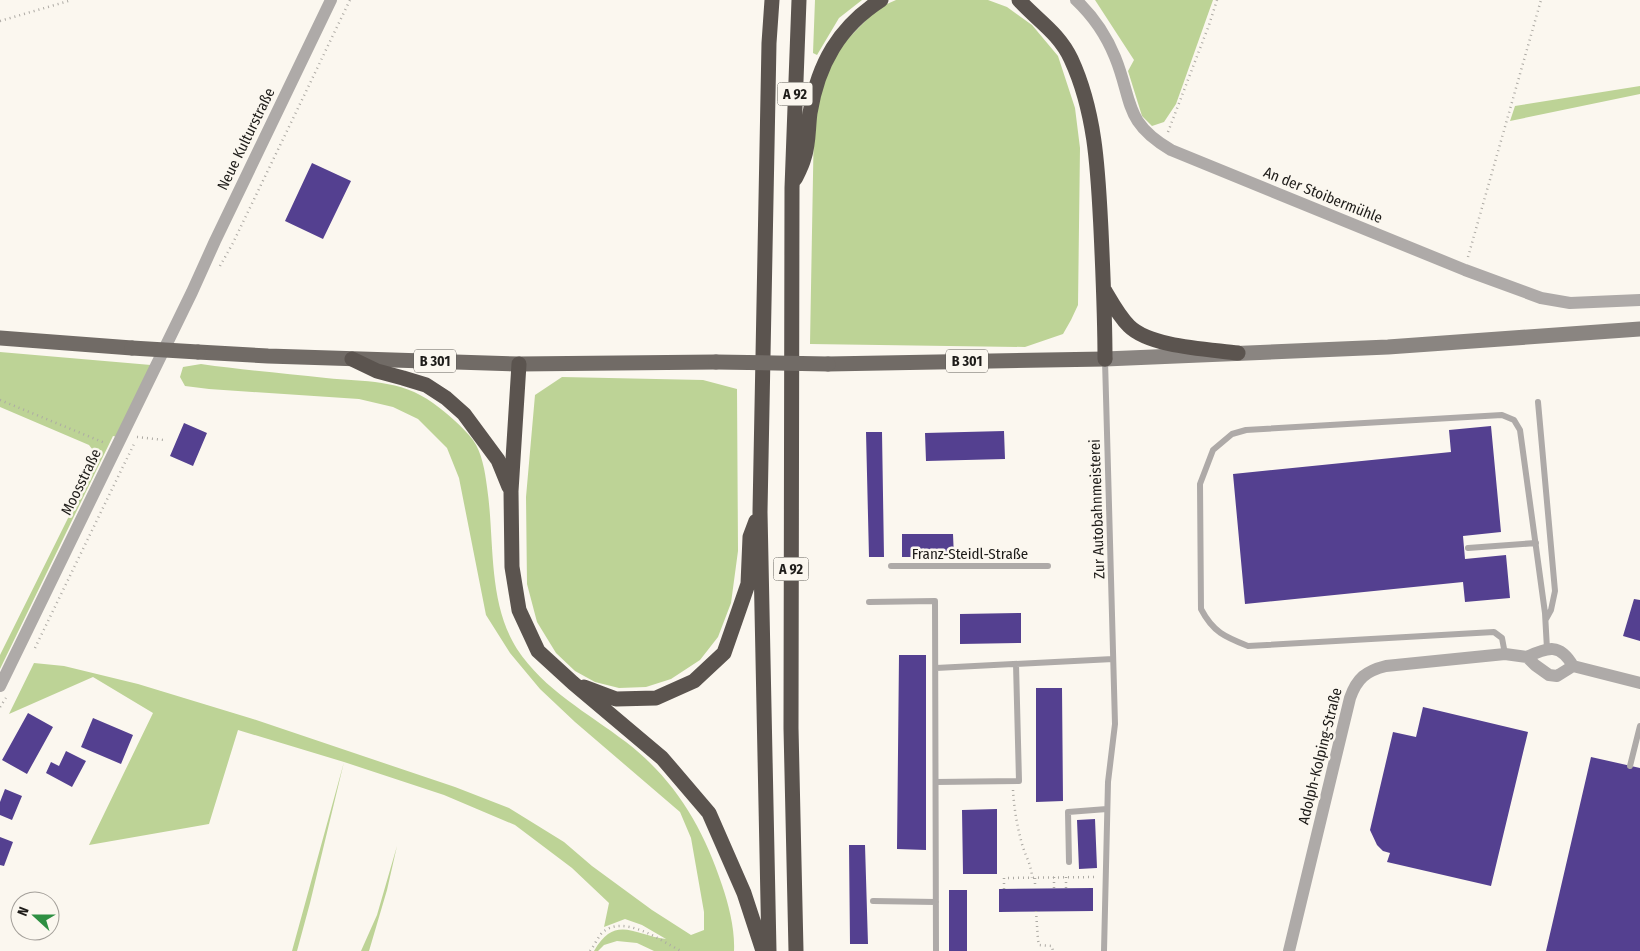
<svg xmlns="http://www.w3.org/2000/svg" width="1640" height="951" font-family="'Fira Sans Condensed',sans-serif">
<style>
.green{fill:#bdd396}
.building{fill:#544090}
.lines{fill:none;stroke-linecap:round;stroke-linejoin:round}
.path{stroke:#adaaa4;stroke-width:2.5;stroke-dasharray:1 4;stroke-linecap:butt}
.service{stroke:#aeaaa8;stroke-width:6}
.minor{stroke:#aeaaa8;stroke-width:12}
.secondary{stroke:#8a8581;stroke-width:15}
.primary{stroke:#716b66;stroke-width:15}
.motorway{stroke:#5b544f;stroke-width:15}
.primary-bridge{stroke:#716b66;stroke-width:15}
.labels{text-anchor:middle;stroke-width:5;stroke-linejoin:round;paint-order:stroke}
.shield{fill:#fbf7ef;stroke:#605e59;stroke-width:1}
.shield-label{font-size:14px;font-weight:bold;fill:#1e1c19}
.street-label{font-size:15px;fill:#1e1c19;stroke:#fbf7ef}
</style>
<rect width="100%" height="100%" fill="#fbf7ef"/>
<path class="green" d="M815,0H862L839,18L817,55L813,53Z
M896,0H988L1007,7L1032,25L1058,56L1075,108L1080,148L1078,305L1071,320L1063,334L1025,347L810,344L814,120L822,81L837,50L878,8Z
M1095,0H1213L1176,104L1164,122L1152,126L1142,116L1128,71L1134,60Z
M1640,86V94L1510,121L1515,106Z
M0,352L151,365L117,437L113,436L0,669V655L75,504L96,454L89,445L0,407Z
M201,364C242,370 284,373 326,378C365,382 400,379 433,403C447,413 463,427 473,440C482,453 485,471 487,487C495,540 487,601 517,649C544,690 588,713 626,742C675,780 703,827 722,885C729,906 735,929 734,951H654L637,943L617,941L604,945L598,951H594C615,914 634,935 666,939L642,925L625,919L604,927L609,903L572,868L515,825L444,795L344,762L310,903L297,951H292L344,762L238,730L209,824L89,845L153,713L93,677L9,714L34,663L64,666L138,684L253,719L455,787L509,808L564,842L592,866L652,910L691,935L704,930V912L691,838L680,812L575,722L540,689L510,653L486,615L459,478L447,448L418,419L393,407L359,399L209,389L185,386L180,377L183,367Z
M562,377L703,380L737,389L738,551L731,603L718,637L700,660L671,679L646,687L619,688L595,682L575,671L556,653L537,622L527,584L526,497L535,395Z
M397,846L387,890L369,951H361L377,915Z"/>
<path class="building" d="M312,163L351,181L323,239L285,221Z
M184,423L207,433L193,466L170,456Z
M1491,426L1501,532L1463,536L1465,559L1506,555L1510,598L1465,602L1463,582L1245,604L1233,474L1451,452L1449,430Z
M1004,431L1005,459L926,461L925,433Z
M866,432H882L884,557H869Z
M902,534H953L954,557H902Z
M1634,599L1640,600V641L1623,636Z
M1021,613V643L960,644V614Z
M899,655H926V850L897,849Z
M1036,688H1062L1063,801L1036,802Z
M1423,707L1528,732L1491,886L1387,862L1390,853L1383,851L1377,845L1370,830L1393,732L1416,737Z
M28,713L53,727L27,774L2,760Z
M93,718L133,735L121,764L81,747Z
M66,751L86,761L72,787L46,773L51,762L59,766Z
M1591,757L1640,768V951H1546Z
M5,789L22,796L12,820L0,815V802Z
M997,809V874H963L962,810Z
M1095,819L1097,868L1079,869L1077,820Z
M0,837L13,842L4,866L0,865Z
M849,845H865L868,944H850Z
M1093,888V911L999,912V889Z
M949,890H967V951H949Z"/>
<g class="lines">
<path class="path" d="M0,21L72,0
M1168,132L1209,25L1217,0
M1468,257L1541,0
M220,266L233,243L350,0
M0,400L105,443
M137,437L164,440
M35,648L134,444
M0,707L6,698
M1013,790C1014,808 1017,826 1022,844C1025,855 1032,866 1032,878
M1054,877V888
M1035,878V888
M1066,888V877
M1004,889V878L1097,877
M1036,911L1038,940L1039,945L1052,946L1053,951
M590,951C594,946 597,939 601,934C622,912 661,941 681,951"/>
<path class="service" d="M1538,402L1555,591L1551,610L1546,619
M1468,548L1536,543
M891,566H1048
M869,602L935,601L936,951
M1505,654L1502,638L1494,632L1248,646C1225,637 1213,632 1201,609L1200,484L1213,450L1232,434L1246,430L1502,415L1514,420L1520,430L1545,613L1547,649
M936,668L1113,659
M1630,766L1640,726
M936,782L1019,781L1016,664
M1069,862L1068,812L1107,809
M873,901L936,902
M1104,951L1108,782L1115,724L1105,360"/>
<path class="minor" d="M1076,0C1093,16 1106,35 1115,57C1133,101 1123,122 1171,150L1465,270L1541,298L1570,303L1640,300
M1527,657C1548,647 1560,643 1573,666
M0,686L192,292L215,241L331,0
M1289,951L1350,698C1357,678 1366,671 1386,666L1505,654L1527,657L1535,665L1549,675L1557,676L1573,666L1640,683"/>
<path class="secondary" d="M1105,359L1388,347L1640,329"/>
<path class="primary" d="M0,338L132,348
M198,352L268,356L519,364L716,362
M828,364L1105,359"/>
<path class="motorway" d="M1019,0C1037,20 1059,33 1071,59C1096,113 1098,172 1101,230C1103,273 1105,316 1105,359
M795,179C798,173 802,166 804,158C809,144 808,127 810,113C818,64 839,27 881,0
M1105,291C1112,303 1119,316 1129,326C1150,347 1208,349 1238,353
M352,359L377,371L403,378L426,385L446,398L464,414L498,460L509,487
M519,364L511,491L512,567L519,610L538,651L573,683L662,758L709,813L744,893L763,951
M584,687L616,699L656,698L694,681L724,653L748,584L750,537L756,521
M769,951L760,512L769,43L772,0
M796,951L791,728L792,188L799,0"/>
<path class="primary-bridge" d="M132,348L198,352
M716,362L828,364"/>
</g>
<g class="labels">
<g class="shield">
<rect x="777.5" y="82.5" width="35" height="23" rx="4"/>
<rect x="414" y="349.5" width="42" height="23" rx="4"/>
<rect x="946" y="349.5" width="42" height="23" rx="4"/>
<rect x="773.5" y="557.5" width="35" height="23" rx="4"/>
</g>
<g class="shield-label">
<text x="795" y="99">A 92</text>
<text x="435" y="366">B 301</text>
<text x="967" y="366">B 301</text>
<text x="791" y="574">A 92</text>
</g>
<g class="street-label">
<text transform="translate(246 139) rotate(-64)" y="5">Neue Kulturstraße</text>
<text transform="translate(1323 195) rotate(22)" y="5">An der Stoibermühle</text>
<text transform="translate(81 482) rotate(-64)" y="5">Moosstraße</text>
<text transform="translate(1097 509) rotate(-92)" y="5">Zur Autobahnmeisterei</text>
<text x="970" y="559">Franz-Steidl-Straße</text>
<text transform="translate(1320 756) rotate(-76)" y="5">Adolph-Kolping-Straße</text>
</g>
</g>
<g transform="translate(35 916) rotate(291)"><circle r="24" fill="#fbf7ef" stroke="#a39f99"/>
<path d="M0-4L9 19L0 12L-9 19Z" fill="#2e8f42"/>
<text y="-8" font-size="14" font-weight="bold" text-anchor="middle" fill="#1e1c19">N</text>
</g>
</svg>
